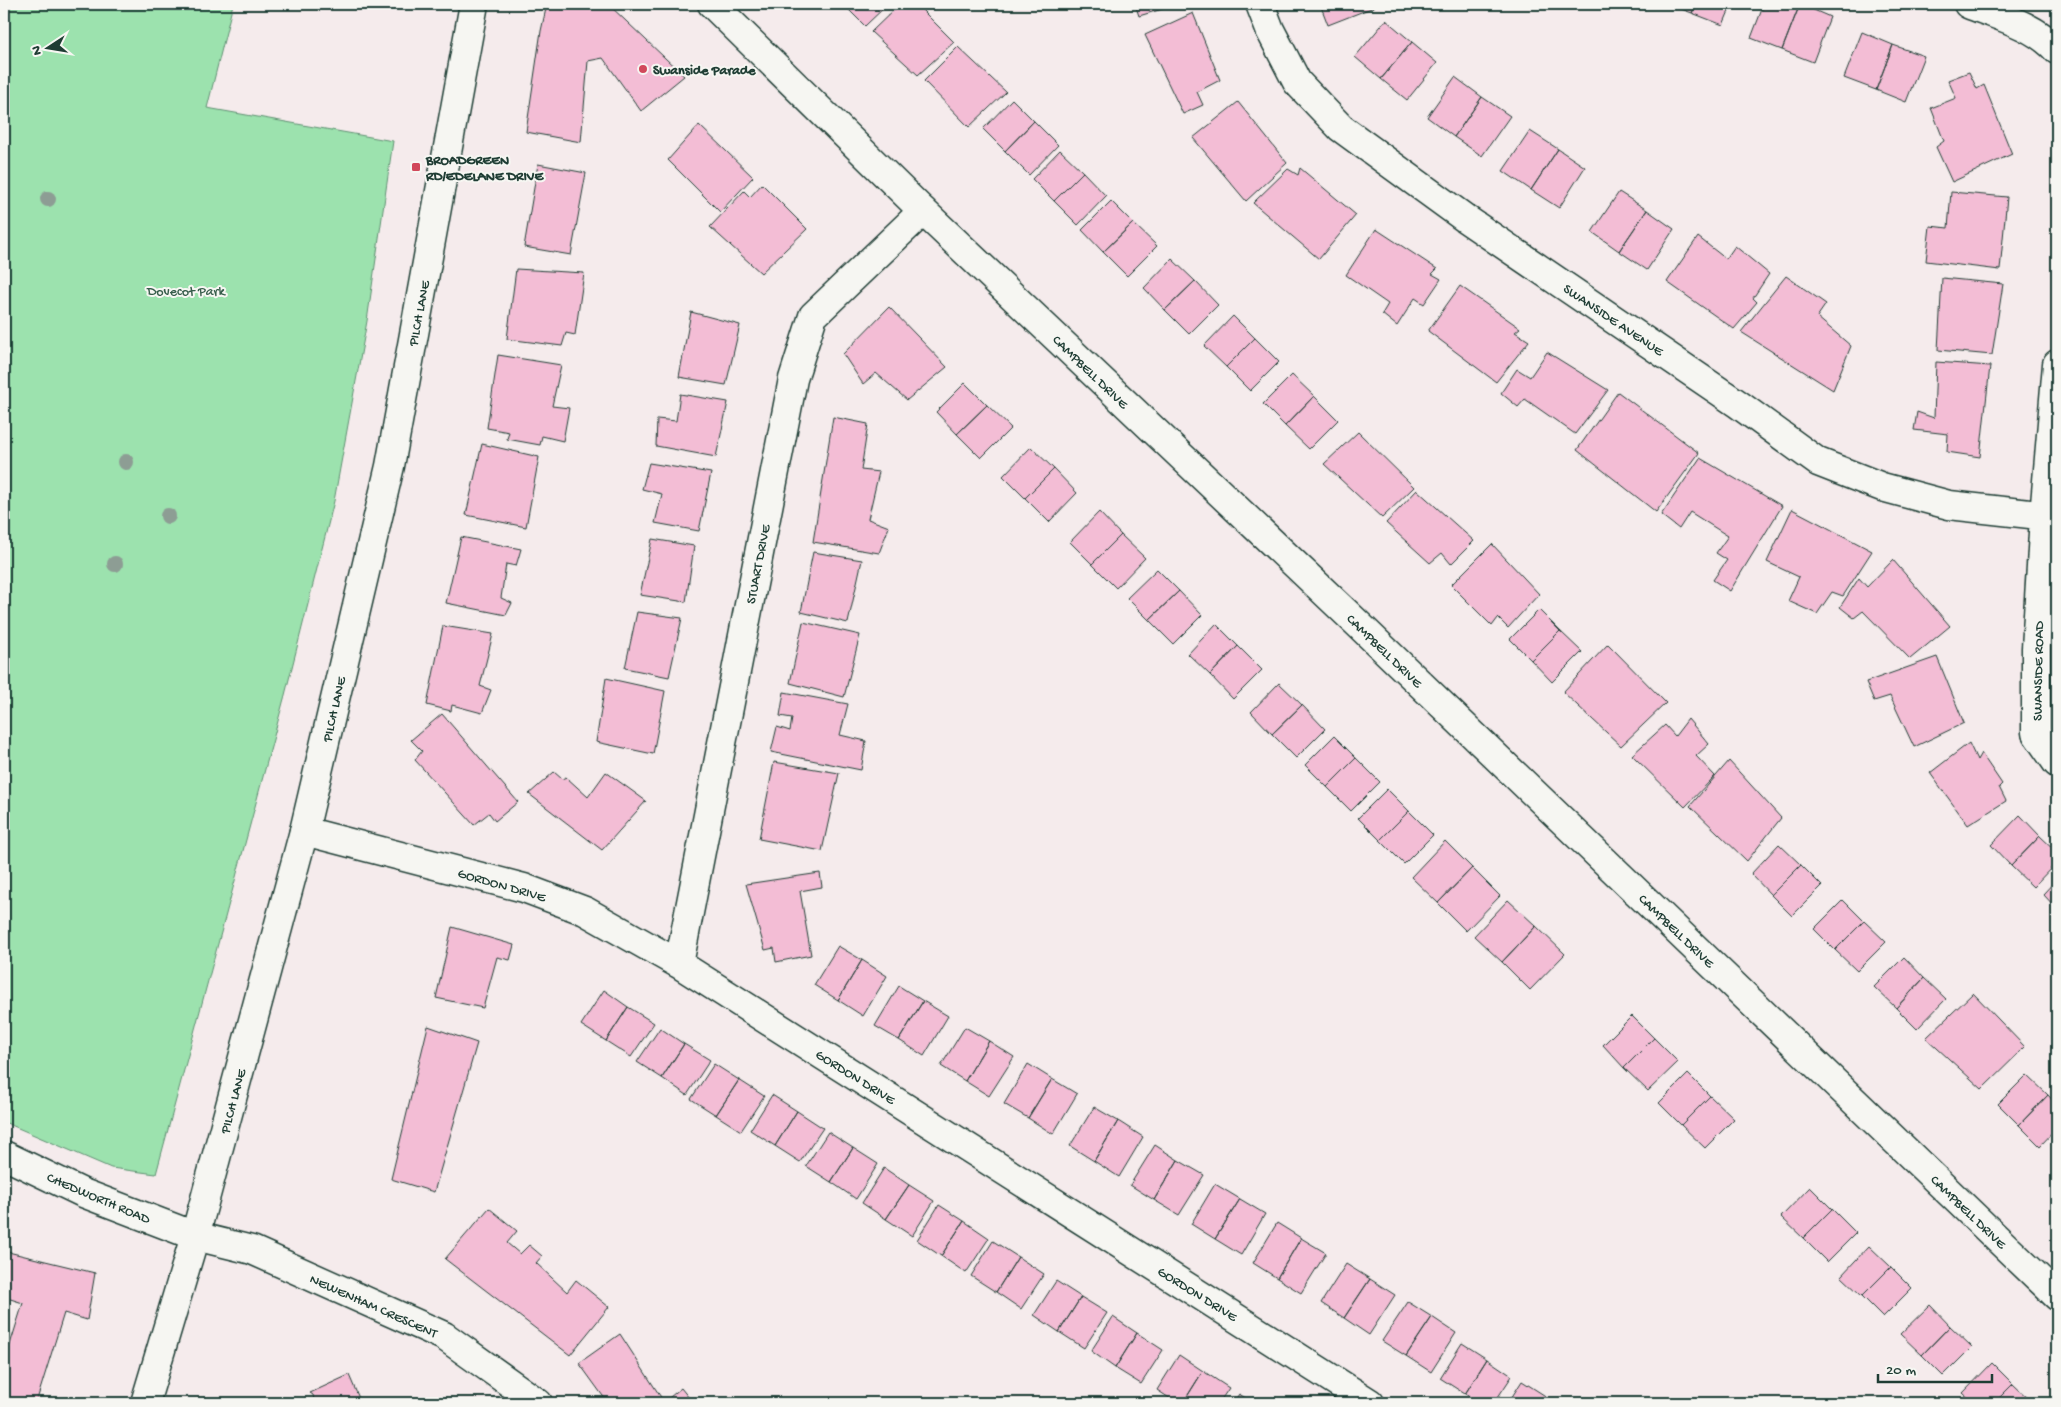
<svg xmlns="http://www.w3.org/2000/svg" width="2061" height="1407" font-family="'Gochi Hand',sans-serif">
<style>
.green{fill:#9ce2ae;stroke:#5e9071}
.building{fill:#f3bdd5;stroke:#1f3d34}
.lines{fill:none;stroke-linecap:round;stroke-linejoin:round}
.minor-casing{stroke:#1f3d34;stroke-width:31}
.tertiary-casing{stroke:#1f3d34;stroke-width:31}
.minor{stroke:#f6f6f2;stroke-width:28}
.tertiary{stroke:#f6f6f2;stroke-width:28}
.tree{fill:#8d9d94}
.poi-dot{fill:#d1495b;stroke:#f6f6f2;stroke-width:2}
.labels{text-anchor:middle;stroke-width:4;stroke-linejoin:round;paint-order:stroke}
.poi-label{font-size:14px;font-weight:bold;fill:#1f3d34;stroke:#f6f6f2;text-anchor:start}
.park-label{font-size:14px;fill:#385e4c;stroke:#f6f6f2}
.street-label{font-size:14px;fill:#1f3d34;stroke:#f6f6f2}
</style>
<rect width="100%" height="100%" fill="#f5ebec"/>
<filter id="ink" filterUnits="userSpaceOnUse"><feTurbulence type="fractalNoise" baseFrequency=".02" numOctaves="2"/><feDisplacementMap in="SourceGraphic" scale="10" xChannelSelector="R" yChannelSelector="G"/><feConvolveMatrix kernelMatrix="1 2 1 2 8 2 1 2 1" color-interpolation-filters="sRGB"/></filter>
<g filter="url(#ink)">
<path class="green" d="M4,4H233L207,108L393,141L367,321L334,501L285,695L156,1174L111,1168L4,1122Z"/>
<path class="building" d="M547,4H608L684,76L641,111L603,58L588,61L581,142L526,132L541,31Z
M843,4H888L865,26Z
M900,4H920L918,6L954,42L918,75L871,32Z
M1135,4H1179L1139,16Z
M1320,4H1373L1374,7L1328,25Z
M1668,4H1696L1692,13Z
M1696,4H1732L1723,25L1692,13Z
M1764,4H1800L1782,50L1751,38Z
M1800,4L1830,17L1813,62L1782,50Z
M1193,13L1220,80L1197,92L1203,105L1183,114L1145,35Z
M1386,20L1412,42L1381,79L1355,57Z
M1862,32L1893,45L1876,90L1844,78Z
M1412,42L1437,63L1407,100L1381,79Z
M1893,45L1924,56L1906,102L1876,90Z
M958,47L1006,92L969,127L924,81Z
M1969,72L1977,89L1984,85L2012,154L1952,182L1936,147L1944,141L1931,108L1956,98L1948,80Z
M1455,77L1482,97L1454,137L1427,117Z
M1482,97L1510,116L1482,156L1454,137Z
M1012,99L1034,121L1005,151L983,129Z
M1238,102L1287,163L1246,201L1193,138Z
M1034,121L1058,145L1029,175L1005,151Z
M699,125L753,177L720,212L668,160Z
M1530,131L1558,149L1531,190L1503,171Z
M1558,149L1585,167L1559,208L1531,190Z
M1060,150L1083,172L1054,201L1032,179Z
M538,164L586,173L571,255L524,247Z
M1300,168L1356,215L1319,259L1253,203L1288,169L1298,175Z
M1083,172L1106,196L1078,225L1054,201Z
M762,184L807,229L761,273L710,227L744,191L750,197Z
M1619,192L1647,210L1619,251L1592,232Z
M1951,192L2007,197L2000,270L1926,261L1930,226L1948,228Z
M1111,201L1133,223L1103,252L1082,230Z
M1647,210L1674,229L1647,270L1619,251Z
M1133,223L1157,246L1127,276L1103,252Z
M1376,229L1437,269L1432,274L1441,279L1424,304L1415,298L1397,326L1382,314L1388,304L1346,275Z
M1698,237L1726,259L1735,246L1769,274L1753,298L1757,302L1734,329L1667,282Z
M1172,259L1195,281L1165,310L1144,288Z
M516,269L584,273L575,335L566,333L562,346L507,339Z
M1786,276L1826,304L1817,317L1851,346L1833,390L1741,332Z
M1942,278L2003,284L1992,355L1938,350Z
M1195,281L1218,305L1189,334L1165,310Z
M1460,286L1520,328L1515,332L1529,341L1496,382L1428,331Z
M889,307L947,367L907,400L876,373L863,384L843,354Z
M691,312L740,325L726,385L679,377Z
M1233,316L1255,338L1226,367L1204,346Z
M1255,338L1279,362L1250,391L1226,367Z
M1547,352L1608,390L1575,434L1525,399L1518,407L1501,393L1517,369L1530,377Z
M498,355L561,365L552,406L569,408L563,441L542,436L540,445L507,439L509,432L487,428Z
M1936,362L1990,366L1980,457L1947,452L1948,434L1914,430L1917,412L1934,418Z
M1292,375L1314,396L1285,426L1263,404Z
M965,383L987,405L957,434L936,412Z
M1618,392L1699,453L1656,512L1577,450Z
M680,394L728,402L716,457L656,446L657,419L676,421Z
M1314,396L1338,420L1309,449L1285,426Z
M987,405L1011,428L981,458L957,434Z
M833,417L868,424L861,470L879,472L868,519L889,527L879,553L813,542Z
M1358,432L1414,487L1382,518L1324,464Z
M482,444L539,457L526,527L466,515Z
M1031,447L1054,469L1025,498L1003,476Z
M1700,458L1782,506L1730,591L1713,580L1727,560L1716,553L1728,536L1690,512L1679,529L1661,515Z
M649,463L711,473L699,531L655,523L662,494L642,489Z
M1054,469L1077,493L1049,522L1025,498Z
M1417,490L1474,541L1451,564L1442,553L1430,563L1386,523Z
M1792,509L1872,551L1843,596L1832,592L1817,614L1788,601L1799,577L1767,562Z
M1099,512L1121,535L1092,564L1070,542Z
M1121,535L1145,558L1116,588L1092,564Z
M461,537L521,549L516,566L506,564L501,598L512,603L506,615L446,603Z
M652,539L694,546L686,602L640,595Z
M1492,544L1539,594L1508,628L1498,618L1492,626L1451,585Z
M813,552L862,560L848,623L801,612Z
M1893,560L1950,626L1910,659L1863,611L1854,618L1840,607L1859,578L1867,587Z
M1157,569L1179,591L1149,620L1127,598Z
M1179,591L1202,615L1173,644L1149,620Z
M1539,610L1560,631L1531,660L1510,639Z
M637,612L682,618L669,677L625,668Z
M803,622L860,635L844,697L790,683Z
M1216,624L1238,646L1210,675L1188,654Z
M443,626L493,634L480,686L491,690L482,713L452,705L451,711L427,705Z
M1560,631L1582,652L1552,682L1531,660Z
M1608,644L1666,703L1621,746L1563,692Z
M1238,646L1262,670L1233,699L1210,675Z
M1937,657L1964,723L1914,747L1890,696L1874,701L1866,682Z
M606,678L665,691L653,754L596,742Z
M1279,683L1302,705L1272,734L1251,712Z
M784,692L848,704L840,735L866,741L861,770L771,752L777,727L790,731L792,718L780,716Z
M1302,705L1325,729L1296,758L1272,734Z
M442,714L518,802L495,821L489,813L474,825L415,760L422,751L411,740Z
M1688,719L1709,744L1696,756L1715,776L1685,807L1632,755L1665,725L1675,736Z
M1334,736L1356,758L1327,787L1305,765Z
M1969,743L1977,760L1981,753L2002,784L1999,787L2006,801L1968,825L1930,773Z
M1356,758L1380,782L1351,811L1327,787Z
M1729,761L1781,818L1747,861L1690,806Z
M774,762L839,773L822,851L759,839Z
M554,772L562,779L566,777L588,797L606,772L646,801L602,850L529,794Z
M1387,789L1409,811L1380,840L1358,818Z
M1409,811L1433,835L1404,864L1380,840Z
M2020,815L2040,836L2011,866L1991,845Z
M2040,836L2057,852V862L2033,887L2011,866Z
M1445,841L1472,868L1438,903L1411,877Z
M1779,844L1801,865L1771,895L1751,874Z
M1801,865L1822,886L1792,916L1771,895Z
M1472,868L1500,896L1466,931L1438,903Z
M820,873L822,887L800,891L811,955L776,962L774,948L765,950L746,884Z
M2057,879V909L2043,894Z
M1508,900L1536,926L1502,962L1474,936Z
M1843,900L1864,921L1835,950L1814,929Z
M1864,921L1886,942L1857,971L1835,950Z
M1536,926L1565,954L1530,990L1502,962Z
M452,927L514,945L510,960L497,957L483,1008L436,998Z
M838,946L862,960L838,1000L814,985Z
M1904,957L1924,978L1896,1008L1874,987Z
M862,960L887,976L863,1016L838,1000Z
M1924,978L1946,999L1917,1029L1896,1008Z
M899,986L923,1001L899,1040L875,1026Z
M604,990L628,1007L606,1041L581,1025Z
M1973,993L2025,1047L1982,1089L1926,1038Z
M923,1001L948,1016L924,1056L899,1040Z
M628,1007L654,1023L631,1057L606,1041Z
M1632,1016L1654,1038L1624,1068L1603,1045Z
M428,1026L477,1043L434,1192L391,1179Z
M965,1027L989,1041L965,1081L941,1066Z
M660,1028L684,1044L662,1078L637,1062Z
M1654,1038L1678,1062L1648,1091L1624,1068Z
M989,1041L1014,1057L989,1096L965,1081Z
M684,1044L710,1060L687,1095L662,1078Z
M714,1064L739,1080L716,1115L691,1099Z
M1028,1064L1052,1079L1028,1118L1004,1104Z
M1688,1074L1710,1096L1681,1125L1659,1103Z
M2027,1075L2048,1095L2019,1125L1998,1104Z
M1052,1079L1077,1094L1053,1134L1028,1118Z
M739,1080L764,1096L741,1131L716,1115Z
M772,1095L797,1111L775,1146L750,1130Z
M2048,1095L2057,1105V1128L2040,1146L2019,1125Z
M1710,1096L1734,1119L1705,1148L1681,1125Z
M1094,1107L1118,1121L1094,1161L1070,1146Z
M797,1111L823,1128L800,1162L775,1146Z
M1118,1121L1143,1137L1119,1177L1094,1161Z
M828,1132L853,1148L831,1182L806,1166Z
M1155,1145L1178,1160L1154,1200L1130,1185Z
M853,1148L878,1164L856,1199L831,1182Z
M1178,1160L1204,1175L1179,1215L1154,1200Z
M884,1168L909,1185L886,1219L862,1203Z
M1215,1184L1240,1199L1215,1239L1191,1224Z
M909,1185L934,1201L912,1236L886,1219Z
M1810,1187L1832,1209L1803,1238L1781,1217Z
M1240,1199L1265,1214L1241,1255L1215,1239Z
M939,1205L964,1221L941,1256L917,1240Z
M489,1208L517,1231L507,1243L520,1254L529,1245L542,1256L536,1263L567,1292L576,1280L609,1307L570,1355L445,1259Z
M1832,1209L1856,1233L1827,1262L1803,1238Z
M964,1221L989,1238L966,1273L941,1256Z
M1277,1223L1301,1238L1277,1278L1253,1263Z
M1301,1238L1326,1253L1301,1293L1277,1278Z
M993,1241L1018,1257L996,1292L971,1276Z
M1869,1246L1891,1267L1862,1296L1841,1276Z
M4,1251L95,1273L87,1320L64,1313L36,1403H4V1364L23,1303L4,1297Z
M1018,1257L1044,1274L1021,1309L996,1292Z
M1346,1264L1370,1279L1344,1318L1321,1303Z
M1891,1267L1912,1288L1883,1317L1862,1296Z
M1370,1279L1395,1295L1369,1335L1344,1318Z
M1056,1281L1081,1297L1059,1332L1034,1315Z
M1081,1297L1107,1313L1084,1348L1059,1332Z
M1408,1302L1432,1317L1406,1356L1382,1341Z
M1930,1305L1950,1326L1922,1355L1900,1334Z
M1113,1317L1137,1333L1115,1368L1091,1351Z
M1432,1317L1456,1333L1431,1372L1406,1356Z
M1950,1326L1972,1347L1943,1376L1922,1355Z
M1137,1333L1163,1350L1141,1384L1115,1368Z
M620,1334L664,1402L681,1388L693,1403H608L579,1363Z
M1462,1343L1487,1359L1465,1394L1440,1378Z
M1179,1355L1203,1371L1183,1403H1177L1157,1390Z
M1487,1359L1512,1376L1494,1403H1479L1465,1394Z
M1992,1363L2013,1384L1994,1403H1974L1963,1393Z
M1203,1371L1229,1388L1219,1403H1183Z
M349,1375L361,1403H309L314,1400L313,1395L310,1393Z
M1522,1381L1547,1397L1543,1403H1508Z
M2013,1384L2033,1403H1994Z
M1239,1394L1254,1403H1233Z"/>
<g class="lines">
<g class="minor-casing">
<path id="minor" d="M1260,4L1270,30L1297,82L1341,128L1466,219L1738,404L1818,462L1882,487L1949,505L2057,517
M1968,4C1998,16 2034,25 2057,50
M2057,364L2044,516L2036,648V733L2057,763
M304,831L524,888L585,911L679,964L1370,1403
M679,964L793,379L813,316L923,211
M4,1155L83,1193L195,1236L252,1250L444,1336L538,1403"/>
</g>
<g class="tertiary-casing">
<path id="tertiary" d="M712,4L923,211L1357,623L2057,1296
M145,1403L195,1236L304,831L390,466L474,4"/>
</g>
<use href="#minor" class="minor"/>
<use href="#tertiary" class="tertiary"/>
</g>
<g class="tree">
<circle cx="48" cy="199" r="8"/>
<circle cx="126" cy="462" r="8"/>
<circle cx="168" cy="516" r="8"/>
<circle cx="115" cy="564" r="8"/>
</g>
</g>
<g class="poi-dot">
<circle cx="643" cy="69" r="5"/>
<rect x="411" y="162" width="10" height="10" rx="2.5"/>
</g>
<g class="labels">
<g class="poi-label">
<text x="653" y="74">Swanside Parade</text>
<text x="426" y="164">BROADGREEN<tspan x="426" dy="16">RD/EDELANE DRIVE</tspan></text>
</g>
<g class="park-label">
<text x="186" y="295">Dovecot Park</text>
</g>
<g class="street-label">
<text transform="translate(418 313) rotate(-79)" y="5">PILCH LANE</text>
<text transform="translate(1614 319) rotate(34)" y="5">SWANSIDE AVENUE</text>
<text transform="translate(1091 371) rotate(44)" y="5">CAMPBELL DRIVE</text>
<text transform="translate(757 564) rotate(-79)" y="5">STUART DRIVE</text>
<text transform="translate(1385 650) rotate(44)" y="5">CAMPBELL DRIVE</text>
<text transform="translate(2037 671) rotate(-89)" y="5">SWANSIDE ROAD</text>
<text transform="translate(333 709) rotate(-77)" y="5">PILCH LANE</text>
<text transform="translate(502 884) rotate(16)" y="5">GORDON DRIVE</text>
<text transform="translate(1677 930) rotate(44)" y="5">CAMPBELL DRIVE</text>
<text transform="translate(856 1076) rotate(32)" y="5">GORDON DRIVE</text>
<text transform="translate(232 1101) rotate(-75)" y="5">PILCH LANE</text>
<text transform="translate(99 1197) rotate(23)" y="5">CHEDWORTH ROAD</text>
<text transform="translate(1969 1211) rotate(44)" y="5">CAMPBELL DRIVE</text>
<text transform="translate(1198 1293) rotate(32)" y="5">GORDON DRIVE</text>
<text transform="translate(374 1305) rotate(24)" y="5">NEWENHAM CRESCENT</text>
</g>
</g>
<rect width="2061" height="1407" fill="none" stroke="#f6f6f2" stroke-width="20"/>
<rect x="10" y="10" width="2041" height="1387" fill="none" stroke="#1f3d34" stroke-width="2" filter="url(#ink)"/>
<g transform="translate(48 48) rotate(258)" stroke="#f6f6f2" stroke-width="4" paint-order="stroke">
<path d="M0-4L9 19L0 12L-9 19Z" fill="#1f3d34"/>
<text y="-8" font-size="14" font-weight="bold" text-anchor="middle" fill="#1f3d34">N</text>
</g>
<path d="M1878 1374v8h114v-8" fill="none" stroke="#1f3d34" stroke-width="2.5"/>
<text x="1886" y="1374" font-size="15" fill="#1f3d34" stroke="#f6f6f2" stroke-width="4" paint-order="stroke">20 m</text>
</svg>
